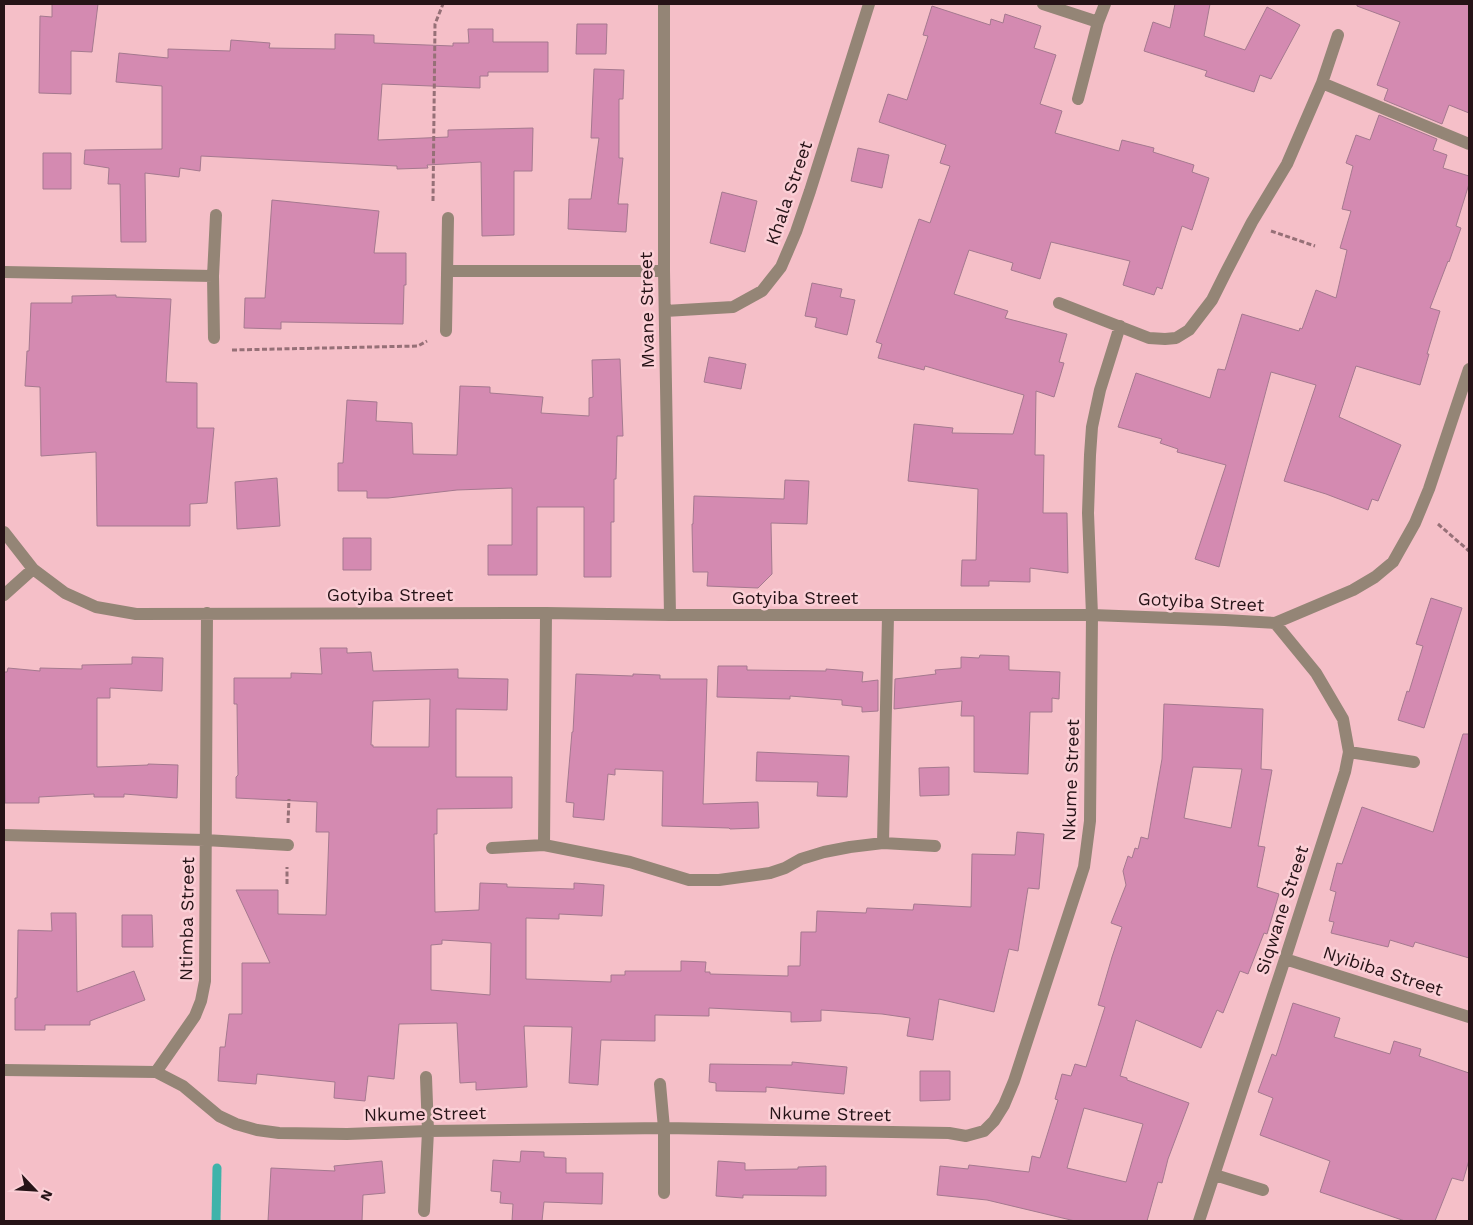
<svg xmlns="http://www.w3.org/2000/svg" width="1473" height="1225" font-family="'Work Sans',sans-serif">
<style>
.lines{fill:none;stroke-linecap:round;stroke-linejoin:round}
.stream{stroke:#3fb3aa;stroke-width:9}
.building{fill:#d48ab1;stroke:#a5798f;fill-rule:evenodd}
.path{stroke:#967077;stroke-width:3;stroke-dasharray:5 2.5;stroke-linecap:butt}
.minor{stroke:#948576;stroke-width:12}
.labels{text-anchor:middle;stroke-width:5;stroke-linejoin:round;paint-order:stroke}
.street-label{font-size:18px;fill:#261317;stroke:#fbcfd6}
</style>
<rect width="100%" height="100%" fill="#f5bfc8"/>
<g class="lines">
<path class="stream" d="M216,1221L217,1168"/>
</g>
<path class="building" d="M52,4H98L92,52L71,51V94L39,93L40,16L52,17Z
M1175,4H1210L1204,36L1245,50L1267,7L1300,25L1271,79L1260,75L1254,92L1205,76L1207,71L1144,51L1153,22L1170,28Z
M1357,4H1469V113L1449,105L1442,124L1384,100L1388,89L1377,85L1400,22L1357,6Z
M932,6L990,25L991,19L1003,23L1005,14L1041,26L1034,48L1056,55L1040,104L1062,111L1055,133L1119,151L1122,140L1154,148L1153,152L1194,165L1192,172L1209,178L1192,230L1182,226L1162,289L1157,287L1154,295L1123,285L1130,261L1051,242L1040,279L1011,270L1013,263L969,250L954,294L1008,311L1005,318L1067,334L1059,362L1064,363L1054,397L1036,391L1035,455H1044L1043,513H1067L1068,573L1030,568V582L989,581V586H961L962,560H976L978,489L908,481L914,424L953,428L952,433L1013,434L1024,395L925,366L924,370L878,358L882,344L876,342L919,219L930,223L950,166L940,163L946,145L879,122L888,94L907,100L928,36L923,35Z
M577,24H607L606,54H576Z
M468,29H493V42H548V72H488V76H480V88L382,84L378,140L448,137V130L533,128L532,171H514V235L482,236L481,162L427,165L428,168L397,169V166L201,156L200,171L180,168L179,177L145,173L146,242H121L120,184H108L109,168L84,164L85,150L162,149V86L116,82L119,53L168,58V49L230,51L231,40L270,43L269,48L335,49V34L374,35V43L453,46V43H469Z
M594,69L624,70L623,99H619V158H623L618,204H628L626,232L568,229L569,199H591L599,138H591Z
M1379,115L1437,139L1433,150L1447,155L1443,168L1469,176V184L1456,226L1461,228L1449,262L1448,261L1430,308L1440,311L1427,354H1429L1420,385L1356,366L1339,417L1401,445L1378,501L1372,499L1368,510L1326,494L1284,481L1316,385L1271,372L1219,567L1195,559L1226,465L1177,452L1178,449L1160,443L1162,439L1118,427L1136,373L1210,398L1218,369L1225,370L1242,314L1299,331L1300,328L1302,329L1316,290L1336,298L1347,250L1340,248L1351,211L1342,209L1353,166L1346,163L1356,135L1370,140Z
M858,148L889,155L882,188L851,181Z
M43,153H71V189H43Z
M722,192L757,201L745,252L710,243Z
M272,200L379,211L374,253H406V285H404L403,324L281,322V329L244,328L245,298H265Z
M812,283L842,289L840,297L855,300L847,335L815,327L817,318L805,316Z
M116,295V297L171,299L166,382L197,383V428H214L207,503L190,504V526H97L96,452L41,456L40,387L25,386L27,351H29L31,303H72V296Z
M709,357L746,364L741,389L704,382Z
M620,359L623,436H617L616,479H614V522H611V577H584V507H537V575H488V545H512V488L457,490L388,498H367V491H338V463H343L347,400L377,402L376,421L412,423L413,454L457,455L460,386L490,387V393L543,397L541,413L589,416V398L593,397L592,360Z
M277,478L280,526L237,529L235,482Z
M785,480L809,481L807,524L771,523L772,574L758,588L707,586L708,572H693L692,524H693L694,496L784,499Z
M343,538H371V570H343Z
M1431,598L1462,608L1424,728L1398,720L1407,691L1409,692L1423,646L1416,644Z
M320,648H347V653L371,652L373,671L458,669V678L508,679L507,710L456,709V777H512V808L437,809V834H434L435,912L479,910L480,883L507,884V887L574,889V883L604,885L602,916L559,914V919L526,918V979L611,982V975H625V971H681V961L706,962L705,972H710V974L788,976V966H800L801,932H816L817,911L866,913L867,908L913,910L914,904L971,907L972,854L1015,855L1017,832L1044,834L1039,889L1028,888L1018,951L1009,949L994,1012L939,999L933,1040L907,1036L910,1018L882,1014L821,1010V1021L791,1022V1012L709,1008V1016L655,1015V1041L601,1040L598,1085L569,1083L572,1027L524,1026L527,1087L476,1090V1082L460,1083L457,1023L399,1024L394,1079L368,1076L365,1101L334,1098L335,1082L257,1074L256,1084L218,1081L220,1047H225L229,1014H242V963H270L236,890H278V914L326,915L327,889L329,832H316L317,802L236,798V777L238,775L237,704H234V678H291V673L322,674ZM430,699L429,747H373V745H371L373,701ZM442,940L491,943L490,995L431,990V945L442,944Z
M980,655L1009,656V670L1060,672L1059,699L1052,698V712H1030L1028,774L974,772V716H961L962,701L894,709L895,679L936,674L935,670L961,668V657L979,658Z
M132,657L163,658L162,691L110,688V698H97V767L148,765V764L178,765L177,798L124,794V797H94V794L39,797V803H5L4,672H7L8,668L40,671V668L82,669V665L132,664Z
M718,666H747V670L826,671V669L863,672L862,682L878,680V711L862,712V707L842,705V700L790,696V699L717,697Z
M576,674L633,676V674L660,675V679H707L703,804L758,802L759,828L730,829L729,828L662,826L663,771L615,769V775L608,774L604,820L573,817L574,803L566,802L572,732H573Z
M1164,704L1263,709L1261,769L1272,770L1258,846L1265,847L1257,887L1279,894L1267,934L1264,933L1248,974L1240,971L1223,1013L1217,1010L1201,1048L1136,1020L1120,1076L1127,1078V1080L1189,1103L1168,1159L1162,1183L1158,1182L1147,1221H1075L987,1200L937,1195L940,1166L968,1169L969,1165L1029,1172L1032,1156L1040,1158L1058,1100L1055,1099L1062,1074L1071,1076L1075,1064L1086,1067L1105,1007L1098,1005L1112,957L1122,927L1111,923L1126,885L1123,871L1128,856L1132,858L1135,848L1138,849L1141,837L1148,839L1162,759ZM1193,767L1242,769L1231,828L1184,818ZM1084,1108L1143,1124L1126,1182L1067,1168Z
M1463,734H1469V958L1415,942L1413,947L1390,940L1388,947L1331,933L1334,922L1329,921L1336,892L1330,890L1337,863L1342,864L1362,807L1433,832Z
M757,752L849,756L847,797L817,796L818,782L756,781Z
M949,767V795L920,796L919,768Z
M51,913H76L77,992L134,971L145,1000L90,1021V1025H45V1030H15V998H17L18,930L52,931Z
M122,915H152L153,947H122Z
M1293,1003L1340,1018L1334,1037L1390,1054L1394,1041L1421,1049L1419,1056L1469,1073V1160L1463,1181L1452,1178L1435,1221H1405L1320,1192L1330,1161L1260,1135L1273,1098L1258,1092L1272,1054L1276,1056Z
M792,1062L847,1067L844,1094L766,1087V1092L716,1091V1083L709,1082L710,1064L792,1065Z
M920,1071H950V1100L920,1101Z
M521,1151L544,1152V1157L566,1158V1173H603L602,1204L544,1202L542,1221H512L513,1204L500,1203L501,1192L491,1191L493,1160L520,1162Z
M382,1161L385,1193L363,1195L362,1221H268L271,1168L335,1171L334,1166Z
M718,1161L745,1163V1170L798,1169V1167L826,1166V1196L743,1195V1198L716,1196Z"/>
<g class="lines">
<path class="path" d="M433,201L435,24L443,4
M1271,231L1315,246
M232,350L418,346L427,341
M1438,524L1469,551
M288,823L289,799
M287,884V867"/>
<path class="minor" d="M664,4V271L670,615
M1043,4L1098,22
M1322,83L1469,144
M1078,99L1098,22L1105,4
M447,271H664
M4,272L213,276
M1059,303L1149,338L1165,339L1176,338L1189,330L1212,300L1226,272L1252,222L1287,164L1322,83L1338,35
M665,311L733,307L762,291L781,267L796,232L810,191L869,4
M446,331L448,218
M214,338L213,276L216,215
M4,532L33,569L65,593L96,607L136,614L546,613L670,615H1092L1225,620L1275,623L1353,590L1375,577L1393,562L1415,523L1429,489L1469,369
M4,595L33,569
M1349,752L1414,762
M4,835L205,840L288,845
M883,843L888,616
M544,845L546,613
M492,848L544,845L630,862L689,880H719L770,873L785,868L801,859L824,852L850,847L883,843L935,846
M1285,959L1469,1017
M4,1070L156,1072L183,1086L219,1116L236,1124L257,1130L279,1133L347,1134L428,1131L664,1128L949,1133L966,1136L984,1131L994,1121L1004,1105L1014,1081L1084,867L1090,821L1092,615L1088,513L1090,455L1092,427L1100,390L1120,326
M156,1072L195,1016L201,1001L205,981L207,613
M660,1084L664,1128V1193
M1215,1175L1263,1190
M424,1211L428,1131L426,1077
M1199,1221L1285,959L1345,772L1349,752L1343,719L1316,673L1275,623"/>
</g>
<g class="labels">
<g class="street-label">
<text transform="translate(789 193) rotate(-71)" y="6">Khala Street</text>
<text transform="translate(647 310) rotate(-91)" y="6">Mvane Street</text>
<text x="390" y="601">Gotyiba Street</text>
<text x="795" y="604">Gotyiba Street</text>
<text transform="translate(1201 602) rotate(3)" y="6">Gotyiba Street</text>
<text transform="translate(1071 780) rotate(-88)" y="6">Nkume Street</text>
<text transform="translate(1282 910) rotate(-72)" y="6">Siqwane Street</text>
<text transform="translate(187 919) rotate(-89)" y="6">Ntimba Street</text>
<text transform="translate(1383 971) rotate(18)" y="6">Nyibiba Street</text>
<text transform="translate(425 1114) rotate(-1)" y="6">Nkume Street</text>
<text transform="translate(830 1114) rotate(1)" y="6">Nkume Street</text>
</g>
</g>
<rect width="1473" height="1225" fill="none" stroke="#261317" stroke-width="10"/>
<g transform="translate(35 1190) rotate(115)" stroke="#fbcfd6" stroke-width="4" paint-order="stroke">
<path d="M0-4L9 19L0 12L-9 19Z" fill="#261317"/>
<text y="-8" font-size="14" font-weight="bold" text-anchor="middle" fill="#261317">N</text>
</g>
</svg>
